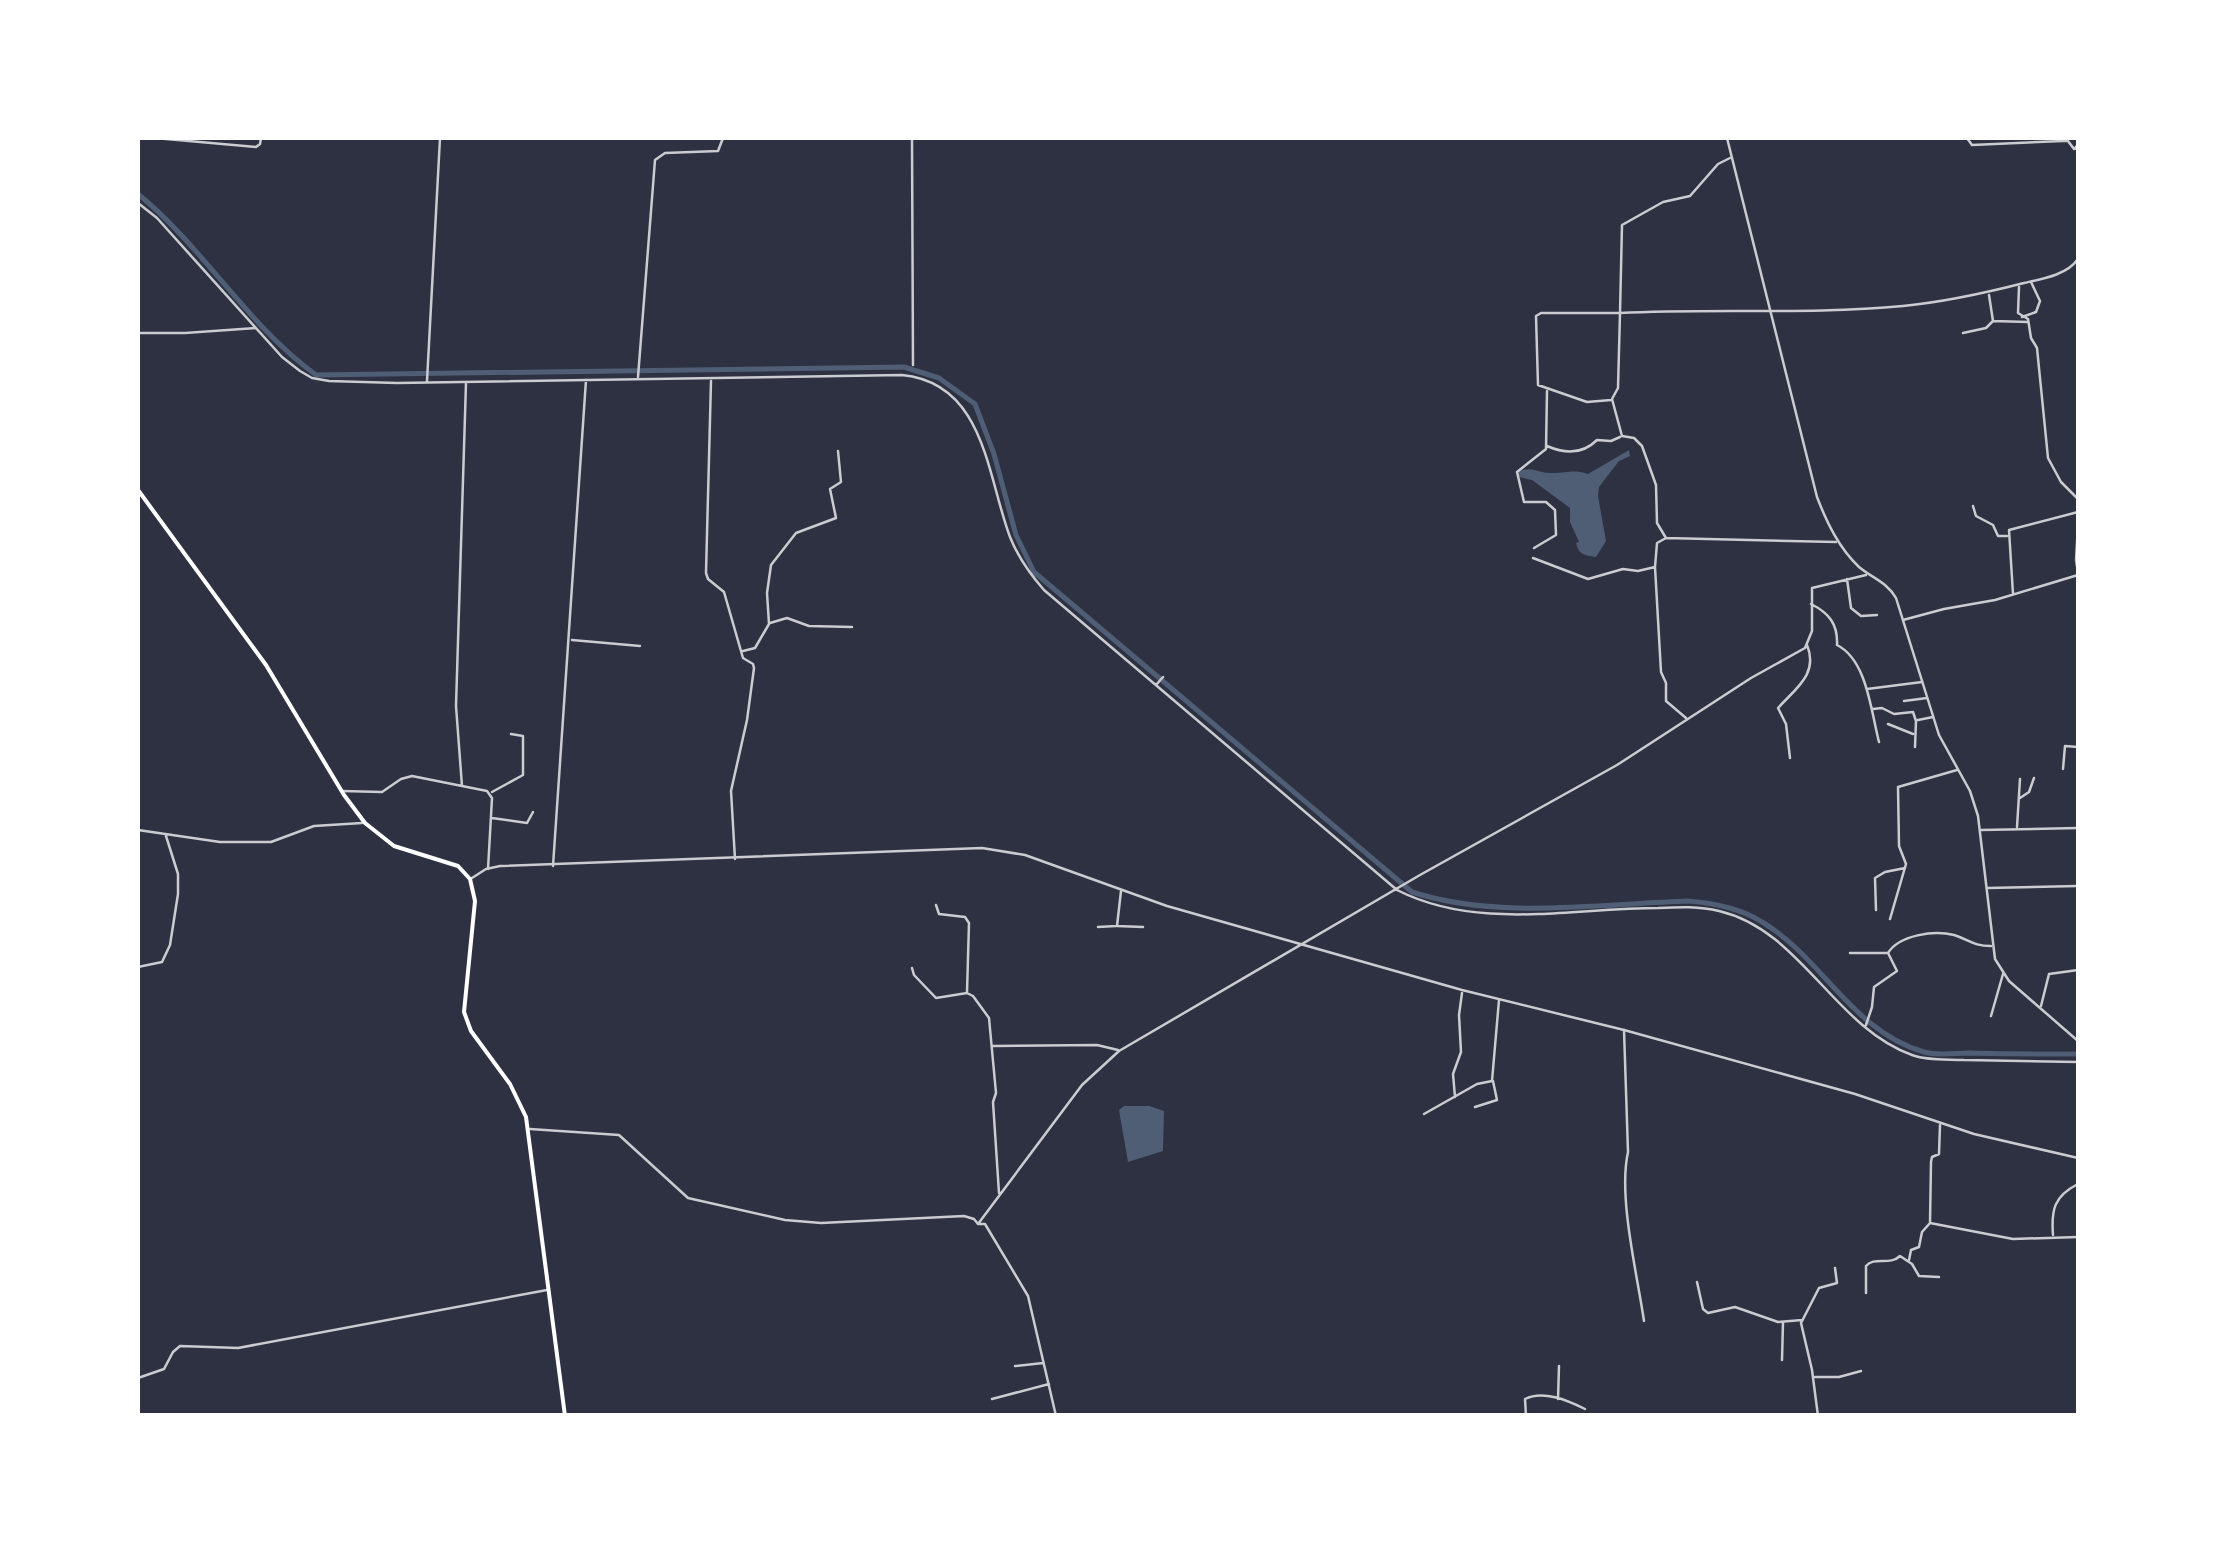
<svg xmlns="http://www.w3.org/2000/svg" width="2216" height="1553" font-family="'Golos Text',sans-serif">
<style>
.water{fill:#4f5d75}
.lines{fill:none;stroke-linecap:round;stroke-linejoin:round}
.canal{stroke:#4f5d75;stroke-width:5}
.minor{stroke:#caccd0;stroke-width:2.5}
.tertiary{stroke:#caccd0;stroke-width:2.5}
.secondary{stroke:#fff;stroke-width:4}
</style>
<rect width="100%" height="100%" fill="#2d3142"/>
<path class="water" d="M1629,450L1630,456L1619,461L1599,487L1598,496L1606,541L1596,557C1584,555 1579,555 1576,543L1579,542L1570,522V508L1532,480L1519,477L1518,472C1533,465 1538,474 1553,473C1568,473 1573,469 1588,474Z
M1124,1106H1149L1164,1111L1163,1151L1128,1162L1119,1110Z"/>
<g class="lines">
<path class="canal" d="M138,194C204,248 247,325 316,375L904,367L939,378L975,404L994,454L1016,535L1034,572L1412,892C1499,920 1598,904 1688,901C1714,903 1740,908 1762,922C1823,958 1851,1031 1924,1052C1938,1056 1955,1053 1970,1053C2006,1054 2042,1054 2078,1054"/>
<path class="minor" d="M155,138L256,147L260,144L261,138
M912,138L913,365
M1967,138L1972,145L2063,141H2068L2074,149
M2078,139V140
M138,140L140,138
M2078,145L2074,149L2078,148
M138,167V178
M138,203L157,218L282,357L300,371L312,378L329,381L397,383L902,375C985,383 987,476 1010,537C1018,557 1030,574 1044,590L1397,890C1478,931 1570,908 1658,908C1679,907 1699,906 1719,911C1801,930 1834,1027 1912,1055C1928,1061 1948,1059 1964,1060C2002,1061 2040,1061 2078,1062
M2019,287L2018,313L2028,319L2031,338L2037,348L2048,458L2061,482L2078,499
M1989,295L1993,321L2028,322
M2022,317L2036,312L2040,301L2031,282
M138,333H185L256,328
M1963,333L1986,328L1993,321
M638,377L655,160L665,153L718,151L723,138
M427,381L440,138
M711,381L706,573L708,579L724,592L743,658L753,664L754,668L747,720L731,791L735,859
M1611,400L1587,402L1538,385L1536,316L1541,313H1620L1622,225L1663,202L1690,196L1718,164L1730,158
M1547,446C1565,454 1583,454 1597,440L1611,441L1620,437
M1973,506L1976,516L1993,525L1998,536H2007
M2078,525L2076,560L2078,572
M1666,538L1657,523L1656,485L1642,446L1634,438L1622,436L1612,399L1618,388L1620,313C1714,308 1809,315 1903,306C1944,302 1985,293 2024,283C2042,279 2067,275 2078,259
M1534,548L1556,535L1555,510L1546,502H1524L1517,472L1546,449L1547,391
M1533,558L1588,579L1623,569L1638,571L1655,567
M1847,579L1851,608L1861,616L1877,615
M2013,594L2009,530L2078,512
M1811,604C1829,613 1838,624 1837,645C1867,660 1871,711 1879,742
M1903,620L1944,609L1995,600L2078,575
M770,623L787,618L809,626L852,627
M572,640L640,646
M743,651L755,648L769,624L767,593L771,565L796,533L836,518L830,489L841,482L838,451
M1156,685L1163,677
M1867,689L1922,682
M1904,701L1927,698
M1873,709L1882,708L1894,714L1913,712L1916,721L1915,747
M1686,718L1666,701V683L1661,672L1655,567L1657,543L1666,538L1836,542
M1918,720L1933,717
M1888,724L1913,734
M1790,758L1786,724L1778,708C1795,689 1819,674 1807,645
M2063,769L2065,746L2078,747
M462,786L456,706L466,383
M342,791L382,792L401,779L412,776L487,791L492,798L488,869
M492,792L523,775V736L511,734
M2020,798L2029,792L2034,778
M492,818L527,823L533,812
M2017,827L2020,779
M138,830L220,842H271L314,826L362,823
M1981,830L2078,828
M553,866L586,380
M1988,888L2078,886
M1121,891L1117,926L1143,927
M936,905L939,914L965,917L969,923L967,992
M1876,910L1875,878L1885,872L1905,868
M1890,919L1906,864L1899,846L1898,787L1957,770
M1098,927L1116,926
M1850,953H1888
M138,967L162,962L170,945L178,894V874L166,836
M912,968L914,975L936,998L967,993L973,996L989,1018L996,1093L993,1102L999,1193
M2041,1006L2049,974L2078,970
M1991,1016L2003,974
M1866,1025L1872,1007L1874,987L1897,971L1888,953C1899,935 1934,930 1954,935C1970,940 1973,946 1991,946
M1624,1030L1628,1152C1618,1197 1637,1273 1644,1321
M992,1046L1097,1045L1118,1050
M1455,1097L1453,1074L1461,1052L1459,1015L1462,993
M1475,1107L1497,1100L1493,1081
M1424,1114L1477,1084L1492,1081L1499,1000
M1940,1125L1939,1154L1932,1157L1931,1162L1930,1223L2013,1239L2078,1237
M530,1129L619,1135L688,1198L785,1220L821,1223L964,1216L974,1219L978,1224H985L1028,1296L1056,1416
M978,1224L1082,1085L1119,1051L1420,875L1617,765L1751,678L1805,648L1812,631V588L1866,575
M2053,1235C2051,1210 2054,1196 2078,1184
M1909,1260L1911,1250L1919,1247L1922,1232L1930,1223
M1697,1282L1703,1309L1708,1313L1735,1307L1778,1322L1802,1320
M1866,1293V1266C1874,1256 1890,1266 1900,1256L1912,1264L1919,1276L1939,1277
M1782,1360L1783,1322
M1015,1366L1043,1363
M1815,1377H1839L1861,1371
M138,1378L164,1369L173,1352L180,1346L238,1348L547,1290
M992,1399L1049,1384
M1558,1399L1559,1366
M1526,1416L1525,1399C1543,1390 1567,1400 1585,1409
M1818,1416L1812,1370L1801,1323L1819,1288L1837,1283L1835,1268"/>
<path class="tertiary" d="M1727,138L1817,497C1827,523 1839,548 1859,567C1872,578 1887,582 1896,598L1939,735L1970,791L1978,816L1995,959L2009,981L2078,1041
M472,878L486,869L500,866L982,848L1025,855L1167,906L1462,990L1624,1030L1855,1094L1974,1134L2078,1158"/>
<path class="secondary" d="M138,490L266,665L344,795L365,823L394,846L458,866L470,879L475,901L464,1012L471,1031L510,1084L526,1117L565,1416"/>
</g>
<rect width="2216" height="1553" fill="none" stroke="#ffffff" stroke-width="280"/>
</svg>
